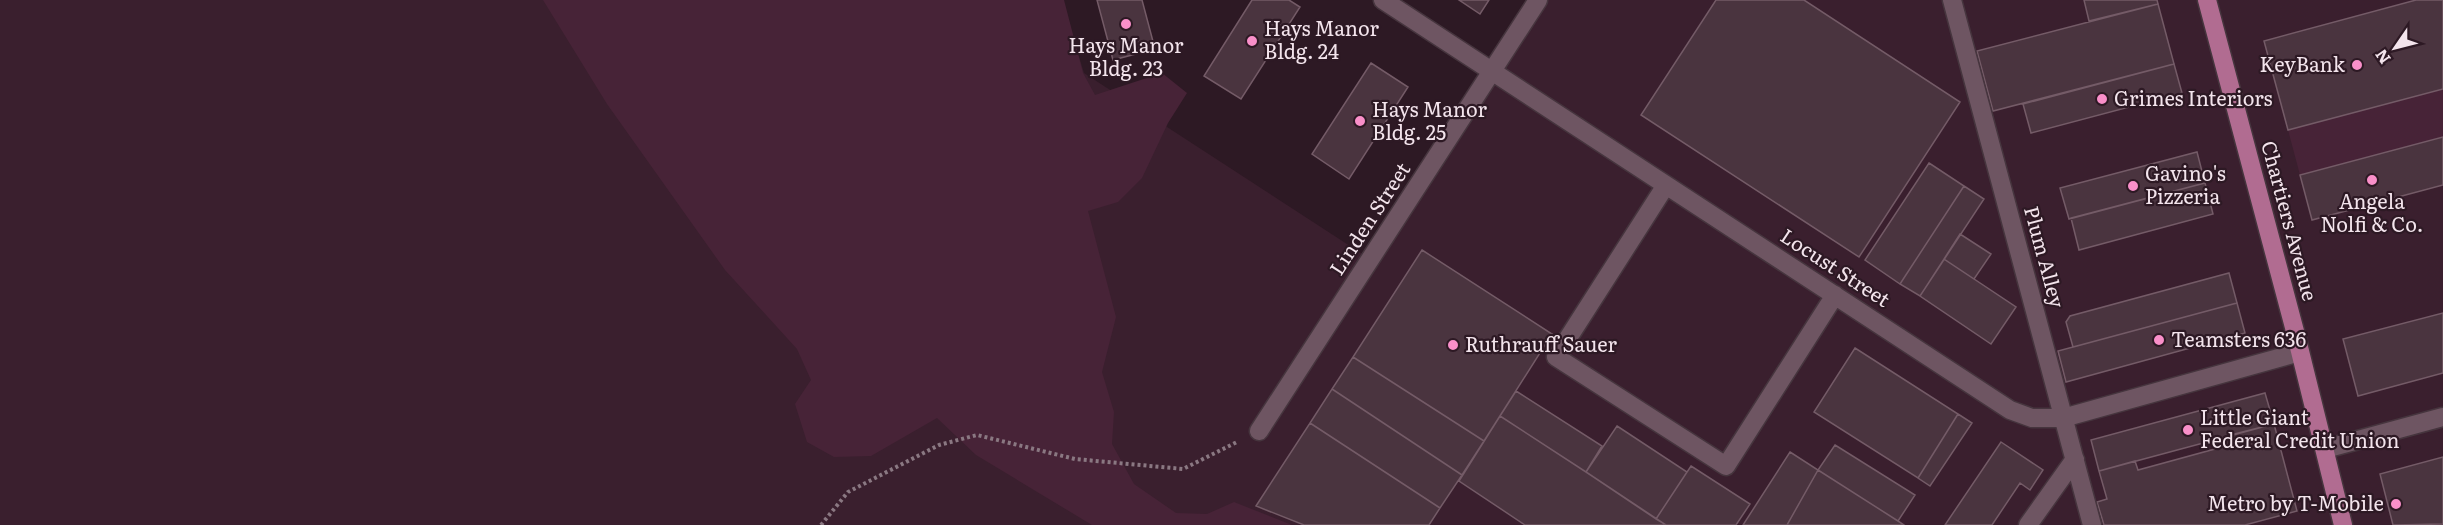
<svg xmlns="http://www.w3.org/2000/svg" width="2443" height="525" font-family="Literata,serif">
<style>
.built{fill:#3a1f2e}
.green{fill:#472337}
.building{fill:#4a343f;stroke:#745b67;stroke-width:1.5}
.lines{fill:none;stroke-linecap:round;stroke-linejoin:round}
.minor-casing{stroke:#46353e;stroke-width:21}
.major-casing{stroke:#46353e;stroke-width:21}
.path{stroke:#8a7882;stroke-width:4;stroke-dasharray:3 3;stroke-linecap:butt}
.minor{stroke:#6e5562;stroke-width:18}
.major{stroke:#b16c91;stroke-width:18}
.poi-dot{fill:#f98fc9;stroke:#2d1924;stroke-width:2}
.labels{text-anchor:middle;stroke-width:4.5;stroke-linejoin:round;paint-order:stroke}
.poi-label{font-size:20px;fill:#f3e4ec;stroke:#2d1924;text-anchor:start}
.street-label{font-size:20px;fill:#f3e4ec;stroke:#2d1924}
</style>
<rect width="100%" height="100%" fill="#2d1924"/>
<path class="built" d="M0,0H1062L1084,73L1370,259L1538,0H2443V525H0Z"/>
<path class="green" d="M543,0H1064L1083,73L1095,95L1162,73L1187,93L1168,123L1142,178L1118,202L1088,211L1116,317L1102,372L1114,412L1112,444L1134,484L1176,513L1207,514L1234,502L1292,525H1092L976,455L937,418L871,456L834,457L807,442L795,404L811,380L797,349L725,270L607,104Z
M2443,89V137L2300,175L2288,130Z"/>
<path class="building" d="M1097,0H1142L1155,49L1113,60Z
M1252,0H1289L1300,7L1241,99L1204,76Z
M1459,0H1489L1480,14Z
M1716,0H1804L1960,102L1859,257L1641,115Z
M2084,0H2157L2158,4L2089,21Z
M2416,0H2443V89L2288,130L2264,41Z
M2158,4L2174,64L1993,111L1977,51Z
M1371,63L1408,87L1349,179L1312,154Z
M2174,64L2182,93L2031,133L2023,104Z
M2443,137V185L2312,220L2300,175Z
M2197,152L2205,183L2069,219L2060,188Z
M1929,163L1964,186L1900,284L1865,260Z
M2205,183L2213,214L2079,250L2071,218Z
M1964,186L1984,199L1920,296L1900,284Z
M1960,234L1991,254L1974,279L1944,259Z
M1422,250L1552,334L1484,441L1353,357Z
M1944,259L2016,307L1991,344L1920,296Z
M2229,273L2237,303L2073,347L2066,322L2070,316Z
M2237,303L2245,333L2066,382L2058,351Z
M2443,313V373L2358,396L2343,339Z
M1855,348L1958,414L1918,478L1814,412Z
M1353,357L1484,441L1462,475L1332,389Z
M1332,389L1462,475L1440,508L1310,423Z
M1516,391L1602,446L1586,472L1500,416Z
M2265,393L2274,424L2099,471L2091,440Z
M1958,414L1972,423L1930,486L1918,478Z
M1500,416L1586,472L1666,525H1525L1459,481Z
M1310,423L1440,508L1429,525H1304L1256,506Z
M2274,424L2297,511L2245,525H2104L2097,502L2107,499L2099,471L2135,461L2138,470L2222,447L2227,436Z
M1617,426L1687,472L1656,519L1586,472Z
M2001,442L2043,470L2030,490L2020,483L1992,525H1945Z
M1835,445L1915,495L1898,521L1818,470Z
M1790,452L1818,470L1787,525H1743Z
M2443,457V524L2393,525L2380,474Z
M1691,466L1750,504L1736,525H1666L1656,519Z
M1818,470L1898,521L1904,525H1787Z"/>
<g class="lines">
<g class="minor-casing">
<path id="minor" d="M1383,0L2010,410L2032,418H2063L2300,352
M1952,0L2092,525
M1666,185L1556,357L1726,466L1835,295
M1259,431L1538,0
M2325,449L2443,417
M2028,525L2075,459"/>
</g>
<g class="major-casing">
<path id="major" d="M2207,0L2296,335L2343,525"/>
</g>
<path class="path" d="M821,525L848,492L939,445L977,435L1075,459L1183,469L1237,442"/>
<use href="#minor" class="minor"/>
<use href="#major" class="major"/>
</g>
<g class="poi-dot">
<circle cx="1126" cy="24" r="6"/>
<circle cx="1252" cy="41" r="6"/>
<circle cx="2357" cy="65" r="6"/>
<circle cx="2102" cy="99" r="6"/>
<circle cx="1360" cy="121" r="6"/>
<circle cx="2372" cy="180" r="6"/>
<circle cx="2133" cy="186" r="6"/>
<circle cx="2159" cy="340" r="6"/>
<circle cx="1453" cy="345" r="6"/>
<circle cx="2188" cy="430" r="6"/>
<circle cx="2396" cy="504" r="6"/>
</g>
<g class="labels">
<g class="poi-label">
<text x="1264" y="36">Hays Manor<tspan x="1264" dy="23">Bldg. 24</tspan></text>
<text x="1126" y="53" text-anchor="middle">Hays Manor<tspan x="1126" dy="23">Bldg. 23</tspan></text>
<text x="2345" y="72" text-anchor="end">KeyBank</text>
<text x="2114" y="106">Grimes Interiors</text>
<text x="1372" y="117">Hays Manor<tspan x="1372" dy="23">Bldg. 25</tspan></text>
<text x="2145" y="181">Gavino's<tspan x="2145" dy="23">Pizzeria</tspan></text>
<text x="2372" y="209" text-anchor="middle">Angela<tspan x="2372" dy="23">Nolfi &amp; Co.</tspan></text>
<text x="2171" y="347">Teamsters 636</text>
<text x="1465" y="352">Ruthrauff Sauer</text>
<text x="2200" y="425">Little Giant<tspan x="2200" dy="23">Federal Credit Union</tspan></text>
<text x="2384" y="511" text-anchor="end">Metro by T-Mobile</text>
</g>
<g class="street-label">
<text transform="translate(1370 219) rotate(-57)" y="7">Linden Street</text>
<text transform="translate(2289 221) rotate(75)" y="7">Chartiers Avenue</text>
<text transform="translate(2044 257) rotate(75)" y="7">Plum Alley</text>
<text transform="translate(1835 268) rotate(33)" y="7">Locust Street</text>
</g>
</g>
<g transform="translate(2395 48) rotate(235)" stroke="#2d1924" stroke-width="4.5" paint-order="stroke">
<path d="M0-4.5L10 22L0 15L-10 22Z" fill="#f3e4ec"/>
<text y="-9" font-size="16" font-weight="bold" text-anchor="middle" fill="#f3e4ec">N</text>
</g>
</svg>
